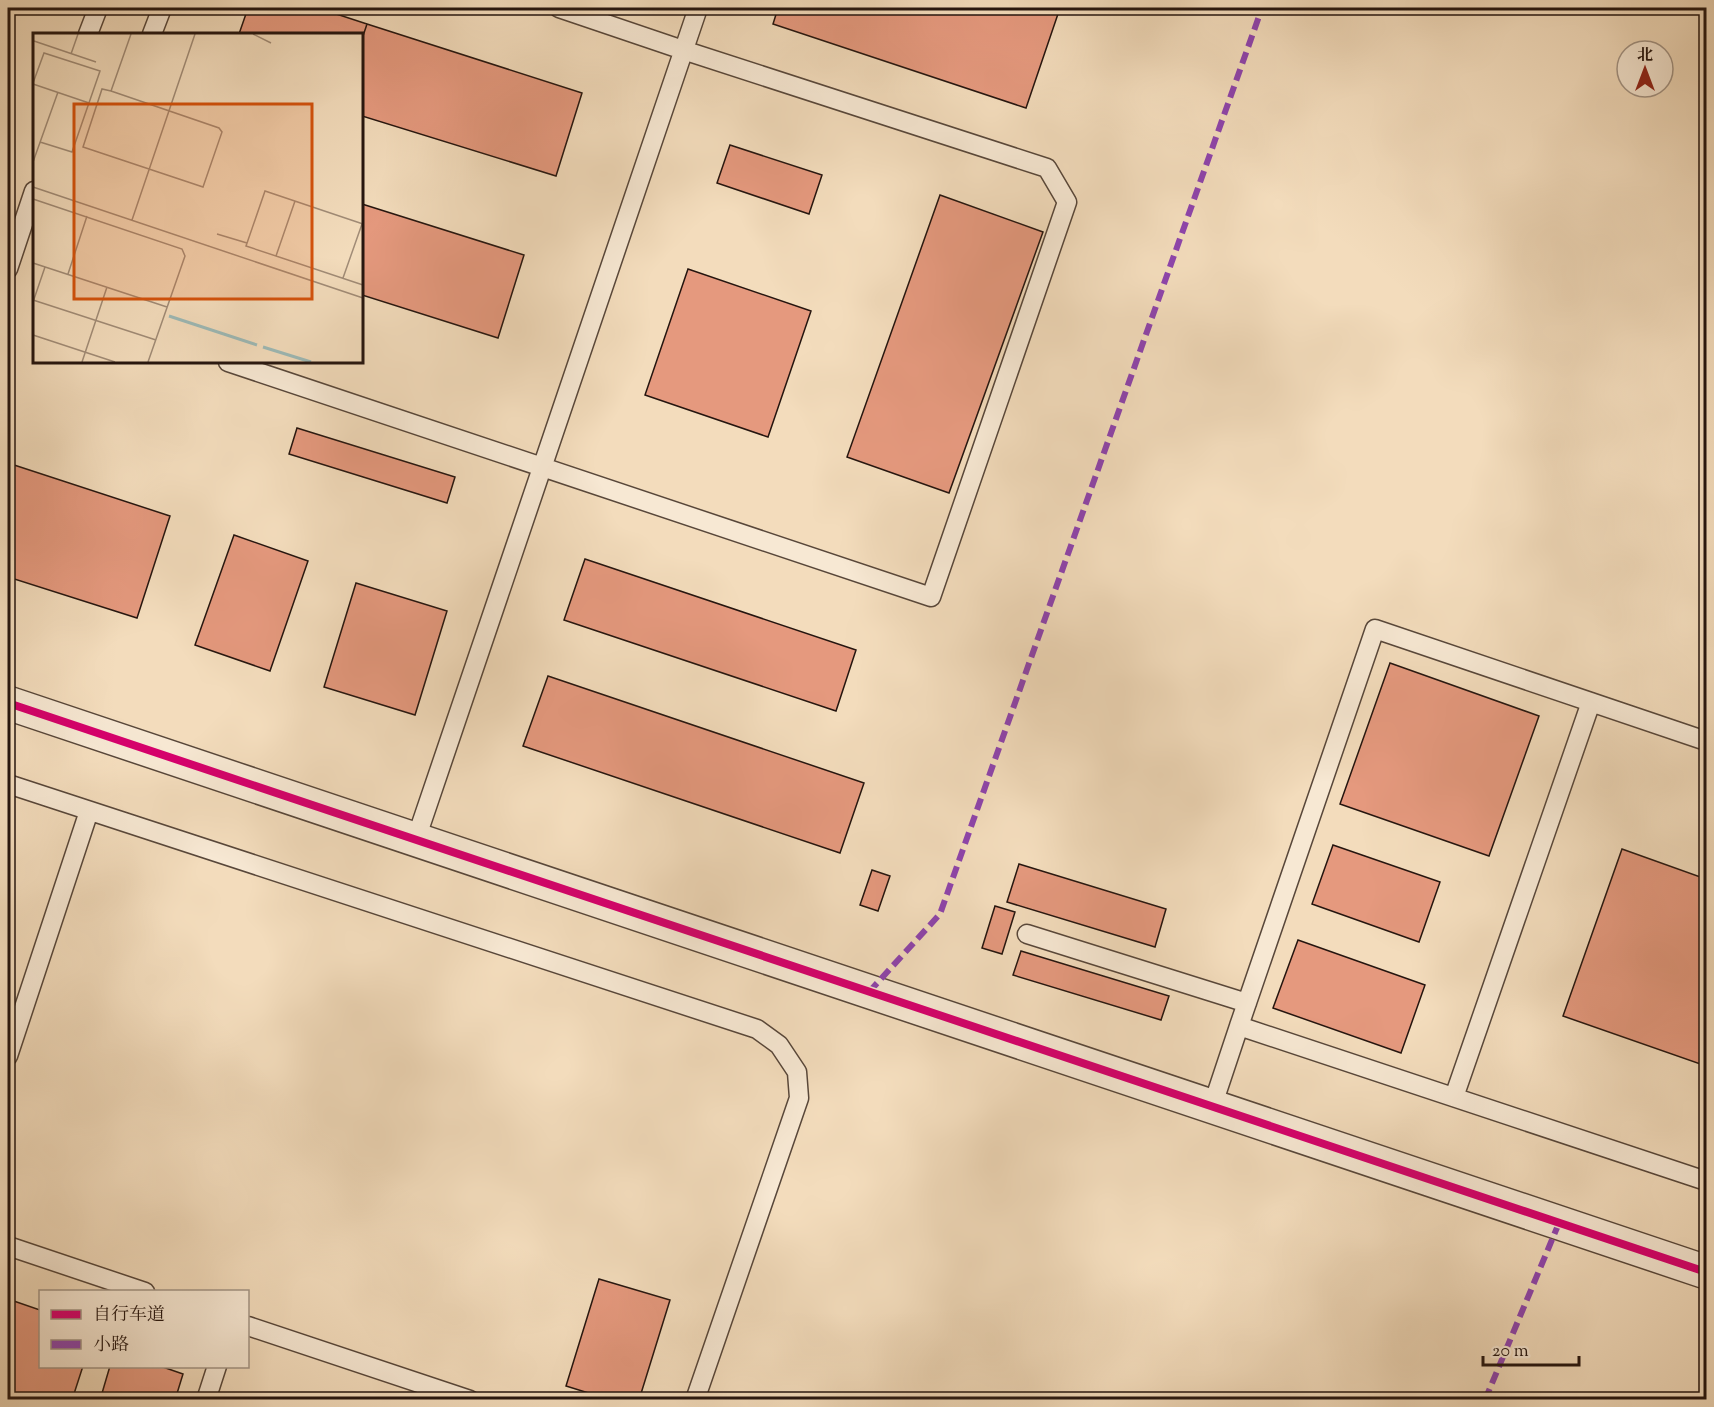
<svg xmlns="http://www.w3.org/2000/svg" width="1714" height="1407" font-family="'Sorts Mill Goudy','Noto Serif SC',serif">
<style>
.building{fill:#e5997e;stroke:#25150f;stroke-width:1.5}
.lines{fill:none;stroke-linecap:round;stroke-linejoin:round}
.service-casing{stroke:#58473a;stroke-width:21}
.tertiary-casing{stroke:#58473a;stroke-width:36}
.service{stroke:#f7e8d3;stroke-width:18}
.tertiary{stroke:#f7e8d3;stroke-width:33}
.quiet{stroke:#8e44ad;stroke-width:6;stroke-dasharray:12 6;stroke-linecap:butt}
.cycleway-casing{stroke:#f7e8d3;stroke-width:11}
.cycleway{stroke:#d6006c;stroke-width:8}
.inset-river{fill:none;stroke:#9dbab7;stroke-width:3}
.inset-road{fill:none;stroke:#a18c77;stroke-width:1.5}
.view{fill:#d4520c;fill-opacity:0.15;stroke:#d4520c;stroke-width:3}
.inset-edge{fill:none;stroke:#25150f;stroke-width:3}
</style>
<rect width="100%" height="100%" fill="#f3dcbc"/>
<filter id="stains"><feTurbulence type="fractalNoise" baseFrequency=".00333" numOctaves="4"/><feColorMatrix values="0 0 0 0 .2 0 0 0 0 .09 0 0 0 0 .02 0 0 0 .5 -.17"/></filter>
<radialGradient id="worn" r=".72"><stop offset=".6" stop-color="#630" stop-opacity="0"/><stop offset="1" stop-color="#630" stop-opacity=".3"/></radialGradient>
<path class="building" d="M248,8H318L367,24L362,39V34H239Z
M778,8H1060L1026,108L773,24Z
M367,24L582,93L556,176L362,116V39Z
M730,145L822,175L809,214L717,183Z
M940,195L1043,232L949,493L847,457Z
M362,204L524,255L498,338L362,295Z
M688,269L811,311L768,437L645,395Z
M297,428L455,477L447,503L289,454Z
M8,463L170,516L137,618L8,577Z
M234,535L308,561L270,671L195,645Z
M585,559L856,650L836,711L564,620Z
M356,583L447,611L415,715L324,687Z
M1390,663L1539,716L1489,856L1340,804Z
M548,676L864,783L840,853L523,746Z
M1333,845L1440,882L1419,942L1312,904Z
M1622,849L1706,879V1066L1563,1016Z
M1019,864L1166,909L1155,947L1007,902Z
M872,870L890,876L878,911L860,905Z
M995,906L1015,912L1002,954L982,948Z
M1298,940L1425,985L1401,1053L1273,1008Z
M1021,951L1169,996L1161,1020L1013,975Z
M599,1279L670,1300L639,1400H611L566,1386Z
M8,1299L40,1310V1366H83L72,1400H8Z
M110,1366H160L183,1374L175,1400H100Z"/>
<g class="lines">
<g class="service-casing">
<path id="service" d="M88,34L98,8
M152,34L162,8
M8,269L34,191
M228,362L931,597L1067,202L1047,168L683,50L559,8
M1706,741L1375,629L1239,1026L1706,1181
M8,784L757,1029L779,1045L797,1072L799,1098L695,1400
M416,839L698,8
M1027,934L1247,1003
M8,1056L89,811
M1454,1097L1591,702
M1212,1107L1239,1026
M8,1246L145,1292
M248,1326L470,1400
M206,1400L217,1366"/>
</g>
<g class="tertiary-casing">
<path id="tertiary" d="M8,703L1706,1272"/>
</g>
<use href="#service" class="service"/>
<use href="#tertiary" class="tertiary"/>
<path class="quiet" d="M869,992L940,914L1262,8
M1485,1400L1559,1223"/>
<g class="cycleway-casing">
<path id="cycleway" d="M8,703L1706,1272"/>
</g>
<use href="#cycleway" class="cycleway"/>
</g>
<g transform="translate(33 33)">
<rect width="330" height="330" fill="#f3dcbc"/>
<path class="inset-river" d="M136,283L224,312M230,314L278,329"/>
<path class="inset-road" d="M220,1L238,10M1,8L63,29M38,21L45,1M0,50L11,20L67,38L39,119L7,109M0,51L56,70M78,58L69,56L50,114L170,154L189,99L186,95L78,58L98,1M0,129L25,59M0,154L330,265M0,166L149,216L152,223L115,329M99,187L162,1M330,191L232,158L213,213L330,252M184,201L214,210M243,223L262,168M0,230L134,274M35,241L54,183M310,245L329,191M0,267L123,307M0,269L12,234M0,302L82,329M49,329L74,254"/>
<path class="view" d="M41,71H279V266H41Z"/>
<rect width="330" height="330" class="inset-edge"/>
</g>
<rect width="1714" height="1407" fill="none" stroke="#f3dcbc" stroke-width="30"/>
<rect x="9" y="9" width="1696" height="1389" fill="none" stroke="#25150f" stroke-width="3"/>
<rect x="15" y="15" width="1684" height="1377" fill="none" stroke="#25150f" stroke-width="1.5"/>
<rect x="39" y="1290" width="210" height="78" fill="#f7e8d3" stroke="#a39485" stroke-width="1.5"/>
<rect x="51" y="1310" width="30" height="9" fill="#d6006c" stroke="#a39485" stroke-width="1.5"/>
<text x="93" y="1320" font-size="18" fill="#25150f">自行车道</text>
<rect x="51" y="1340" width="30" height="9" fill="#8e44ad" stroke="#a39485" stroke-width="1.5"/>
<text x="93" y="1350" font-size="18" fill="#25150f">小路</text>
<g transform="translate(1645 69)"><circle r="28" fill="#f7e8d3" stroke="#a39485" stroke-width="1.5"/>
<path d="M0-4.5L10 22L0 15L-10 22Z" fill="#8f2418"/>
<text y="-9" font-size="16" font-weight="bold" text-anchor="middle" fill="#25150f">北</text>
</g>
<path d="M1483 1356v9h96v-9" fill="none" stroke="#25150f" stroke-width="3"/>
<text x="1492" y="1356" font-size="18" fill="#25150f" stroke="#f7e8d3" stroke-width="4.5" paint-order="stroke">20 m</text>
<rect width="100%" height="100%" filter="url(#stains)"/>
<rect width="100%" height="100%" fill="url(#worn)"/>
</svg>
